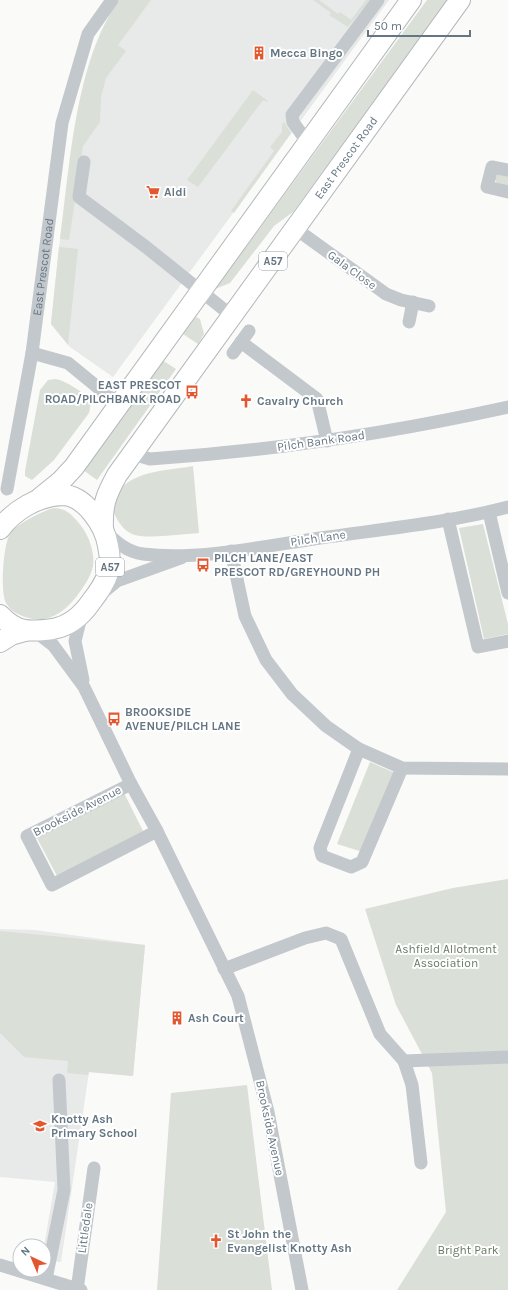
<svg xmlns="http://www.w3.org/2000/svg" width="508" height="1290" font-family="Karla,sans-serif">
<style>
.built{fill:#e8e9e9}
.green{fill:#dadfd7}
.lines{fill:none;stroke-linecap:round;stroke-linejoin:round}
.highway-casing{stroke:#b4b9bd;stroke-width:22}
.minor{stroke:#c3c8cc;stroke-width:13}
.highway{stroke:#fff;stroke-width:20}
.labels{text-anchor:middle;stroke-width:4;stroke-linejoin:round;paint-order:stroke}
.shield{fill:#fff;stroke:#939fa8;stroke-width:1}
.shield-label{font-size:11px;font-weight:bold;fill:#657683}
.poi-label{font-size:12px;font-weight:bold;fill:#657683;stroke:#fff;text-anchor:start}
.street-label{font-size:12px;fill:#657683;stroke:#fff}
.park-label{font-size:12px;fill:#687a64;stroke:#fff}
</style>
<rect width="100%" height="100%" fill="#fafaf8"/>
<path class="built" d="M119,0H389L113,377L70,347L51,324L59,247L78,110L99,39L108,19Z
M0,929L35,930L145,945L133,1076L89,1072L61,1262L44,1260V1246L55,1182L0,1177Z"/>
<path class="green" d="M119,0H151L118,45L126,51L106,78L101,97L100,122L83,146L69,240L60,239C70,165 75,62 119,0Z
M313,0H319L338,14L340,12L351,20L366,0H370L348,27L329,15L331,13Z
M427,0H448L293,212L274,226L230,283L215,289Z
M253,90L268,101L267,102L263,100L198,187L187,180Z
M284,122L291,133L234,213L231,211L274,151L270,147L282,132V124Z
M498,172L508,173V188L497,184L495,179Z
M59,247L78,249L68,345L51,324Z
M196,317L200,319L204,334L198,344L183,334Z
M162,360L176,369L97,480L83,470Z
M55,379C64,380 84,392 89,400C91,404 90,409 89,413L54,460L32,480L25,476V471L40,390L48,380Z
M193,466L199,533C180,534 159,538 140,536C129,535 122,528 117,519C113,512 112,506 115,499C126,470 166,471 193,466Z
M53,508C65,508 70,513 78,522C88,533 95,551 93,566C91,576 85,585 79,593C65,613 45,627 20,615C14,613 9,608 6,603C0,593 3,542 11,532C19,523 41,512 53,508Z
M483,524L508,624V634L484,639L459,528Z
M370,762L395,773L366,853L337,844Z
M124,793L143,831L57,876L37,838Z
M508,879V1290H397L446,1212L432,1073L396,1005L365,909L453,888Z
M0,931L145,945L133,1076L89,1072L88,1075L67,1073L68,1061L24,1057L0,1033Z
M247,1085L272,1290H157L171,1093Z"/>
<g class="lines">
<g class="highway-casing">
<g id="highway">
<path d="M40,498L61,481L74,467L411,0"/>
<path id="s2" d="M103,528C102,505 106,495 117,475L460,0"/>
<path d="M0,529C14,510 38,496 62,495C85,495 105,526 108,546C110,555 111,564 108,573C105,583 98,593 91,602C82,615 69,626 53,629C29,632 17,633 0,615"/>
<path d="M0,642L11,635L25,631"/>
</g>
</g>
<g class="minor">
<path d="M308,143L293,122L292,115L378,0"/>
<path d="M84,162L79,197L146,247L232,316"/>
<path d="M508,170L492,167L487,187L508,192"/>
<path d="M296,229L386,294L401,300L429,306"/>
<path d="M409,322L413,302"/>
<path d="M241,342L317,399L327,441"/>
<path d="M32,353L68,363L118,404"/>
<path d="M233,353L249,331"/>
<path d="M134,452L143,457L150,459C271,451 390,433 508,407"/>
<path id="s1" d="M7,489L32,353L62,123L88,34L112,0"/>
<path d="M489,512L508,593"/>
<path d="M448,519L478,647L508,641"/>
<path d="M105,531C116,542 127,552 143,554C198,561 265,546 320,538C383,529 447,523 508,507"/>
<path d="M231,551L245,616L266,660L292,694L326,726L359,749L402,768L508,769"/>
<path d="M101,594L117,581L181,558"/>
<path d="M82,613L75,641L83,680"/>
<path d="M36,632L53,645L84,687L131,784L157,831L238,996L268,1112L302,1290"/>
<path d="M359,749L320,848L322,856L351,867L362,862L402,768"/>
<path d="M131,784L27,836L52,885L157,831"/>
<path d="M224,969L305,938L326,933L341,939L380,1034L404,1061L412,1085L421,1163"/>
<path d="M404,1061L508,1057"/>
<path d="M0,1265L81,1290"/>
<path d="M46,1279L64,1190L59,1080"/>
<path d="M77,1290L94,1168"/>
</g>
<use href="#highway" class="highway"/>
</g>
<defs>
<g id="building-bare" transform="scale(1.08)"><path d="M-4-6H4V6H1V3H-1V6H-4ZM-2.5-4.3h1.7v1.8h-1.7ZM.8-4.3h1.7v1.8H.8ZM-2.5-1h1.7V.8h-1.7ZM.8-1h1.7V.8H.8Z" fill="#e4572e" stroke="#fff" stroke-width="2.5" paint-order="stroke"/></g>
<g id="supermarket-bare" transform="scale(1.08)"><path d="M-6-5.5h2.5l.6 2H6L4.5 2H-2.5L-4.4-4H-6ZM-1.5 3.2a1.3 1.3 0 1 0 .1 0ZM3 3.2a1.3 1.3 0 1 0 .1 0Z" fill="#e4572e" stroke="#fff" stroke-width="2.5" paint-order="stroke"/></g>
<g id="bus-bare" transform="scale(1.08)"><path d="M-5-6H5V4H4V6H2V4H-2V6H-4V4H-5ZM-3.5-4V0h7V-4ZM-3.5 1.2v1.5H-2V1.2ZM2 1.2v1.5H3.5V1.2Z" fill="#e4572e" stroke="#fff" stroke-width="2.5" paint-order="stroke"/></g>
<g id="church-bare" transform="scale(1.08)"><path d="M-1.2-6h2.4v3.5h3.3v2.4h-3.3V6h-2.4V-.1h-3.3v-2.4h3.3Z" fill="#e4572e" stroke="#fff" stroke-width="2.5" paint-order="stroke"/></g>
<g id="school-bare" transform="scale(1.08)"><path d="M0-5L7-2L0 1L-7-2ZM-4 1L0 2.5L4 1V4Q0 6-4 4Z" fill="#e4572e" stroke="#fff" stroke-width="2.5" paint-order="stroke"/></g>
</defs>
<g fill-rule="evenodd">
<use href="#building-bare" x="259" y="53"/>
<use href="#supermarket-bare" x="153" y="192"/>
<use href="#bus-bare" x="192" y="392"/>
<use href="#church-bare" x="246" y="401"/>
<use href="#bus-bare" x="203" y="565"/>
<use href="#bus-bare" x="114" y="719"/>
<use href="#building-bare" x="177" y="1018"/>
<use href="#school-bare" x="40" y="1126"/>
<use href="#church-bare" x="216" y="1241"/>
</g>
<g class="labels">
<g class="shield">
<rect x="259" y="252" width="28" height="18" rx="3"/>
<rect x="96" y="558" width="28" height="18" rx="3"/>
</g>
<g class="shield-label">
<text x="273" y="265">A57</text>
<text x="110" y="571">A57</text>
</g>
<g class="poi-label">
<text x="270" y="57">Mecca Bingo</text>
<text x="164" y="196">Aldi</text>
<text x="181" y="389" text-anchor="end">EAST PRESCOT<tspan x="181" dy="14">ROAD/PILCHBANK ROAD</tspan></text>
<text x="257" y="405">Cavalry Church</text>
<text x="214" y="562">PILCH LANE/EAST<tspan x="214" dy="14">PRESCOT RD/GREYHOUND PH</tspan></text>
<text x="125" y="716">BROOKSIDE<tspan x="125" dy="14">AVENUE/PILCH LANE</tspan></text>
<text x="188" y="1022">Ash Court</text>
<text x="51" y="1123">Knotty Ash<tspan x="51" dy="14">Primary School</tspan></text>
<text x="227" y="1238">St John the<tspan x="227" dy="14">Evangelist Knotty Ash</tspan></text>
</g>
<g class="street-label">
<text dy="4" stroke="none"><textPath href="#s2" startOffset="447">East Prescot Road</textPath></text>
<text dy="4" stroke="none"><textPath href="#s1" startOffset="225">East Prescot Road</textPath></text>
<text transform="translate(352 270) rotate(36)" y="4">Gala Close</text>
<text transform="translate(321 441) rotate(-8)" y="4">Pilch Bank Road</text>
<text transform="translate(318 538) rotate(-8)" y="4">Pilch Lane</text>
<text transform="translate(77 811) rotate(-27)" y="4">Brookside Avenue</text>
<text transform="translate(270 1128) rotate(78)" y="4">Brookside Avenue</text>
<text transform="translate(85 1228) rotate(-82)" y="4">Littledale</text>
</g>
<g class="park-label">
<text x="446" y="953">Ashfield Allotment<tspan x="446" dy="14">Association</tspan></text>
<text x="468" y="1254">Bright Park</text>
</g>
</g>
<g transform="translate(32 1258) rotate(316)"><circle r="19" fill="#ffffff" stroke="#c1c8cd"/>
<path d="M0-3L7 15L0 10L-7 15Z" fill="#e4572e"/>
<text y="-6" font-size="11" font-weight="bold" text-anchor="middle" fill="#657683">N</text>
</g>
<path d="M368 30v6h102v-6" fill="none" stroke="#657683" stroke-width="2"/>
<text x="374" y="30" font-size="12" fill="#657683" stroke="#ffffff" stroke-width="3" paint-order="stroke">50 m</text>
</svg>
